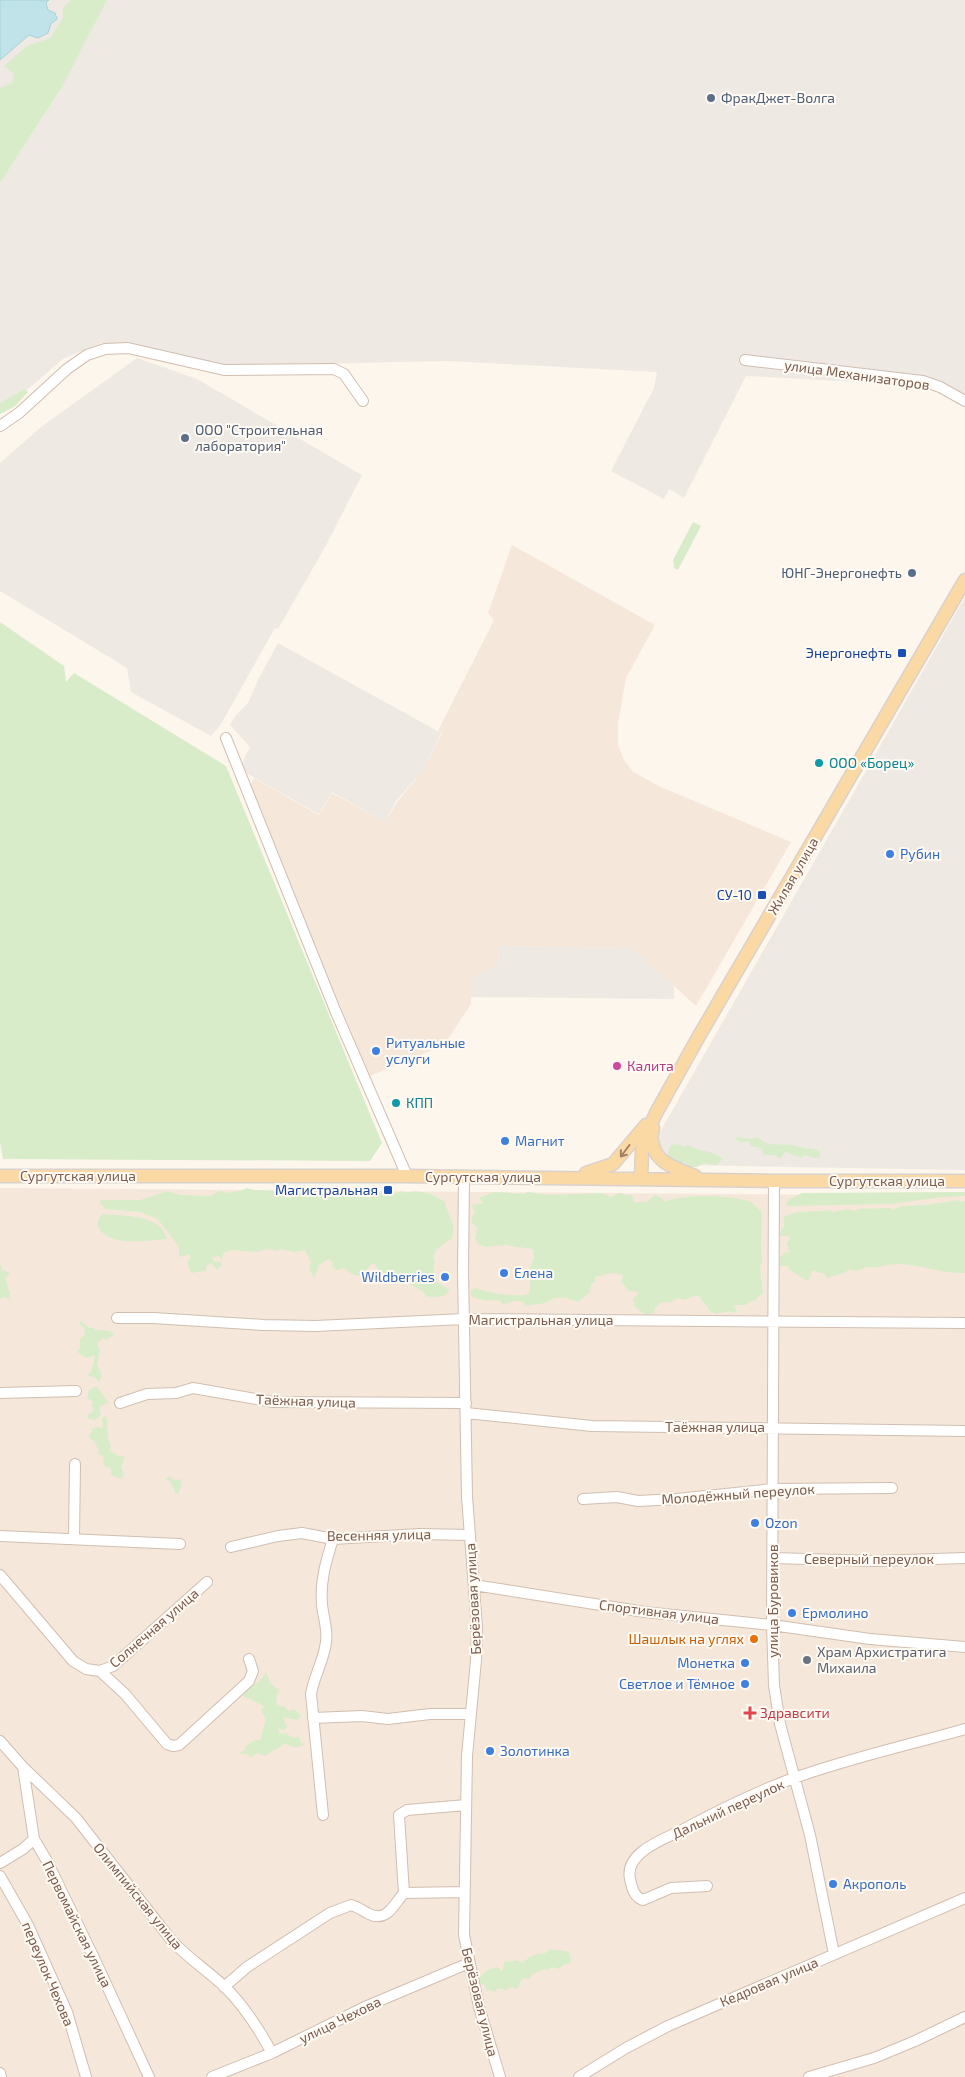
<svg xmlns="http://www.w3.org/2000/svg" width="965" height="2077" font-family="'Exo 2',sans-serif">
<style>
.residential{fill:#f5e8da}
.industrial{fill:#efe9e4}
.green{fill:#d8ecc9}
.water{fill:#bfe3e8;stroke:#a5d3da}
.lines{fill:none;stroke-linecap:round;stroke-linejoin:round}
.minor-casing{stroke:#d1beb0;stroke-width:12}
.major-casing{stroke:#dad1cd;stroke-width:15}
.minor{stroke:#fff;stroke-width:10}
.major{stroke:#fbd9a5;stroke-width:12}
.oneway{stroke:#a18267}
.service-dot{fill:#5c6f8a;stroke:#fffaf3;stroke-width:2}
.transit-dot{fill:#1a4fb4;stroke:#fffaf3;stroke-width:2}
.culture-dot{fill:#0f9aa8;stroke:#fffaf3;stroke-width:2}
.shop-dot{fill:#3f7fe0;stroke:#fffaf3;stroke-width:2}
.hotel-dot{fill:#d1479c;stroke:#fffaf3;stroke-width:2}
.food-dot{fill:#e8710a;stroke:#fffaf3;stroke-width:2}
.worship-dot{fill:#6b7280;stroke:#fffaf3;stroke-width:2}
.health-dot{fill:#e0444e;stroke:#fffaf3;stroke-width:2}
.labels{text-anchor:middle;stroke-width:4;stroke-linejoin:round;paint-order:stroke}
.service-label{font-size:14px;fill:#4e5e75;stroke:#fffaf3;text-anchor:start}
.street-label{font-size:14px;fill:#7a5c4d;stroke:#fffaf3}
.transit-label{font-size:14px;fill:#164399;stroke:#fffaf3;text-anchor:end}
.culture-label{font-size:14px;fill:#0d838f;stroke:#fffaf3;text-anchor:start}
.shop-label{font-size:14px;fill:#366cbe;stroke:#fffaf3;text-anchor:start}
.hotel-label{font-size:14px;fill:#b23c85;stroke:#fffaf3;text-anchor:start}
.food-label{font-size:14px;fill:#c56008;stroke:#fffaf3;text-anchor:end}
.worship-label{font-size:14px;fill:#5b616d;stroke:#fffaf3;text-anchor:start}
.health-label{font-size:14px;fill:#be3a42;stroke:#fffaf3;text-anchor:start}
</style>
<rect width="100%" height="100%" fill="#fdf6ec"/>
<path class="residential" d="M512,545L655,625L626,678L618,724V745L624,760L633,772L661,787L791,842L696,1006L632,948L499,946L498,963L471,980V1004L444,1045L370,1076L316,951L250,786L254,778L319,815L332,793L385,822L397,802L424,769L442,733L438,731L494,620L488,613Z
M0,1188L965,1196V2077H0Z"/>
<path class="industrial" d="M0,0H965V394L949,387L746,376L684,498L669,489L664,499L611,471L654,388L657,372L448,361L222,366L125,343H101L63,359L0,413Z
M137,358L197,379L362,475L324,549L278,629L275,628L221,724L211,736L131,692L127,668L0,591V463L41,427Z
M965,597V1170L682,1165L669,1156L660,1146V1132Z
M278,643L441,733L424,769L396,801L385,822L332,792L319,814L239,769L250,747L230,725L236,715L248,703L259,678Z
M499,946L632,948L674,986V999L471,997V980L498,963Z"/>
<path class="green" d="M71,0H107L63,85L0,183V88L12,83L14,74L4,66L27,46L50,38L63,18V7Z
M25,389L28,392L14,407L0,414V403Z
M693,522L701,526L678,570L674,568L673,560Z
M0,622L64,666L66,682L74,673L226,766L382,1143L370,1161L3,1159L0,1142Z
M737,1137L749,1139L758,1137C768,1148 777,1143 790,1145C795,1145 800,1148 805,1148C812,1149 815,1148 820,1152V1157L813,1158L805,1155L801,1158L786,1152L783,1154L781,1159L775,1155H764L761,1148L751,1146L748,1141L742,1143L736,1140Z
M673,1144L680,1145L683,1147L689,1145L701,1151C706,1150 719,1155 723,1159L717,1165L703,1163L697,1167H691L684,1162L681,1166L668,1157L669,1148Z
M247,1188L254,1190L307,1192C314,1190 321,1194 328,1192L335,1195L345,1189L379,1194L382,1192L390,1195L402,1191L404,1193C419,1189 432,1193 445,1202C447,1215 457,1223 452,1238C442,1246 440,1244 433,1256L435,1261L433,1267L437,1282L450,1290C442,1300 438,1296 427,1297C421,1287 411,1287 403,1279H397L390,1274L379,1272L375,1264L372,1263L366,1271L357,1276L350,1273L345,1268L337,1270L332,1267L333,1263L329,1259L319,1265L315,1277H313L309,1267L311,1262L305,1250L294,1252L281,1249L277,1251L269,1249L256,1252L232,1250L223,1253L222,1261L219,1256L212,1257L214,1262L219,1261L222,1264L217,1270L211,1263L207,1265L205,1271L191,1273L187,1262L191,1257L190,1254L181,1257L179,1256V1247L158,1219L140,1212L106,1209L99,1202L101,1200H140L168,1191L180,1195L211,1196L219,1191H223L225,1193L240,1191Z
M494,1192L524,1194L527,1192L550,1195L601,1193L611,1197L619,1193L626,1195H632L634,1202C638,1203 642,1201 647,1202L655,1195L662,1198L664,1202C681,1194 732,1194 750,1202C754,1204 758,1209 762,1212L761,1249L762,1263L760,1267L763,1294L758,1296L755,1301L753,1300L745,1305H734L737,1311L736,1313L729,1311L716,1314L710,1311L698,1295L684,1300L678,1298L671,1302H662L655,1308L654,1313L646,1315L635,1307L633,1298L638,1295V1292L629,1291L621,1282L623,1275L613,1273L595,1277V1282L591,1284L590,1292L578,1302L567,1298H555L545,1303L526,1306L523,1302L513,1301L503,1305L499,1300C490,1301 477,1301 471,1295V1291L475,1288C485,1292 522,1299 529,1293L531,1273L530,1267L534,1258L533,1249L505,1245L485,1247L477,1243L475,1239L477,1228L472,1223V1216L475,1214L472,1205L484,1203L479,1198Z
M965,1192V1196L943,1197L890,1204L787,1206L786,1204L789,1199L802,1193Z
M959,1200L960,1202L965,1201V1273C942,1274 920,1264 898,1264C887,1264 877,1269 866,1267C862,1270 855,1272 850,1269L844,1273L827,1278L824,1273H819L813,1270L808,1281L790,1270L788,1266H777L776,1262L785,1252L789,1253L787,1243L790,1239L789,1236H782L780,1235L781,1229L784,1227V1217C793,1209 817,1213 830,1210L833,1212L847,1209L856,1211L858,1209L891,1208L892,1210L901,1206L926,1205Z
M102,1214C123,1216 161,1214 167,1239C146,1240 104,1249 97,1223Z
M0,1264L3,1270L10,1273L5,1278L8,1286L7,1289L10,1292V1300L5,1297L0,1299Z
M81,1321L90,1328H94L95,1330L110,1331L114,1335L106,1340L103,1338L97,1343L100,1350L97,1365L102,1375L99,1383L96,1378L87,1375L91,1372L95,1355L86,1358L77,1352L80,1348V1339L85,1334L84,1328L79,1323Z
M96,1386L109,1403L103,1404L102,1407L99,1405L101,1415L95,1420L89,1419L87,1416L94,1410L91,1406L93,1403L88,1398V1391Z
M105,1416L107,1418L108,1438L111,1447L109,1450L116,1455L125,1457L121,1467L124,1473L122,1479L110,1475L112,1472L109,1467H105L103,1462L104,1456L98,1454L99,1451L94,1441L88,1436L92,1432V1429L97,1427L103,1428L102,1419Z
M169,1476L174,1480L180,1479C184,1485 180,1487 179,1493L176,1494L170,1481H167L166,1479Z
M266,1672L271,1684L279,1690L276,1696L277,1705L285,1707L288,1711L294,1709L301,1715L298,1720L283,1717L287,1727L284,1730L279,1728V1734L286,1733L293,1738L299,1737L301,1743L305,1744C300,1748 291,1748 286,1743L265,1756L257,1753L251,1758L247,1754L238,1753L245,1750C246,1743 255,1740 260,1740L266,1719L261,1711L264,1706L243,1696C251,1683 259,1686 266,1672Z
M550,1949L567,1951L570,1955L571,1963L563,1965L559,1969L552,1967L548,1971L545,1969L532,1974L530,1979L523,1978L520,1982L518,1988L515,1989L511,1987L505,1990L498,1988L494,1992L491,1990L487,1991L485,1985L480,1984L477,1981C482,1974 488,1968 498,1967L501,1971L503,1970L504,1962L507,1961L510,1962L516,1960L523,1963C529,1956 532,1956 541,1953L544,1954Z"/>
<path class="water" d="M0,0H49L46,3L48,10L55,13L57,19L51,24L48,33L38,38L29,35L0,60Z"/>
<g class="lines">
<g class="minor-casing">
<path id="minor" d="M745,360L923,381L940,387L965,401
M0,426L19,413L67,369L87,355L105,349L128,348L224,370L334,369L344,374L363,401
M226,738L335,1010L407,1176
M464,1177L463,1271L467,1497L477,1628L476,1660L467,1756L464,1935L479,2007L500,2077
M774,1181L772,1625L774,1685L780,1724L810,1835L834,1954
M117,1318H153L264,1325L316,1326L464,1319L965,1323
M0,1393L76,1391
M120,1403L147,1394L176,1393L193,1388L273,1402L466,1403
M466,1413L592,1426L965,1431
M583,1499L617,1497L638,1501L677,1499L773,1489L892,1488
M0,1536L180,1544
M74,1539L75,1464
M231,1547L278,1536L302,1533L333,1539L420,1534L470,1535
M773,1558L875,1561L965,1558
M0,1575L73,1661L86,1669L100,1671
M474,1585L645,1612L772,1625L870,1639L965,1647
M100,1671L125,1694L167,1744L173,1746L179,1745L249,1681L253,1671L249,1659
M100,1671L113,1666L207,1582
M313,1718L362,1716L388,1719L430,1714H470
M0,1741L23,1767L76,1818L172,1941C188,1958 208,1971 225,1987C244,2006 259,2029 272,2053
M23,1767L34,1839L47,1861L95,1960L149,2077
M323,1815L311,1694C314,1676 324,1660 326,1642C328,1629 323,1617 322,1604C320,1581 326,1561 333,1539
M0,1863L23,1849L34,1839
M0,1876L28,1925L67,2012L86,2077
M707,1886L671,1888L643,1900C634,1897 632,1888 630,1879C624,1852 665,1839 684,1829C719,1810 756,1792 794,1778C850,1758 908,1745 965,1729
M464,1892L404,1893L399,1815L407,1810L466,1805
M224,1987L247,1967L330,1913L351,1905C358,1907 363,1911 369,1914C387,1923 394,1904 404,1893
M0,2073L1,2077
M212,2077L272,2053L367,2006L469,1963
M579,2077L626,2048L668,2026L965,1898
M809,2077L874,2058L915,2041L965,2017"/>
</g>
<g class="major-casing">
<path id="major" d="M653,1128C646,1159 671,1167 695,1176
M586,1173L613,1164L646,1125
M0,1176H407L774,1181H965
M641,1178L642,1151L645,1138L656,1113L699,1036L965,580"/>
</g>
<use href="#minor" class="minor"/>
<use href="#major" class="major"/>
</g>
<defs><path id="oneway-shaft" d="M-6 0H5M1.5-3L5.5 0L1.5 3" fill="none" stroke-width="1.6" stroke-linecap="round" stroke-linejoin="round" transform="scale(1.25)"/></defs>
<use class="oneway" href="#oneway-shaft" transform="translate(625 1151) rotate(127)"/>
<g class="service-dot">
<circle cx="711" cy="98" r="5"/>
<circle cx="185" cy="438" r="5"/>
<circle cx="912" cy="573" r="5"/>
</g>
<g class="transit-dot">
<rect x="897" y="648" width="10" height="10" rx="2.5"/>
<rect x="757" y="890" width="10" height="10" rx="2.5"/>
<rect x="383" y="1185" width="10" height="10" rx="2.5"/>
</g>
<g class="culture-dot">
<circle cx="819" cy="763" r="5"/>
<circle cx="396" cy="1103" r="5"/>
</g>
<g class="shop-dot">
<circle cx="890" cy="854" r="5"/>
<circle cx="376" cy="1051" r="5"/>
<circle cx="505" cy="1141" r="5"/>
<circle cx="504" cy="1273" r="5"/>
<circle cx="445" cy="1277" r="5"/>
<circle cx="755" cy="1523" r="5"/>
<circle cx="792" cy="1613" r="5"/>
<circle cx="745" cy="1663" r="5"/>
<circle cx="745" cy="1684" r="5"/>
<circle cx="490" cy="1751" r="5"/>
<circle cx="833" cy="1884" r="5"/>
</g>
<circle class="hotel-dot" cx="617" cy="1066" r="5"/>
<circle class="food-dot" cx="754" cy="1639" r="5"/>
<circle class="worship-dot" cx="807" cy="1660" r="5"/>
<path class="health-dot" d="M747.5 1705.5h5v5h5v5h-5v5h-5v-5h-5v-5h5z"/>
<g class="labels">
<g class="service-label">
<text x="721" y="103">ФракДжет-Волга</text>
<text x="195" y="435">ООО "Строительная<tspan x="195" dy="16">лаборатория"</tspan></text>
<text x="902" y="578" text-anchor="end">ЮНГ-Энергонефть</text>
</g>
<g class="street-label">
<text transform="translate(857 375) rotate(8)" y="5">улица Механизаторов</text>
<text transform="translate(793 876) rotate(-60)" y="5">Жилая улица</text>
<text x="78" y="1181">Сургутская улица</text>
<text x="483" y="1182">Сургутская улица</text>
<text x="887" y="1186">Сургутская улица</text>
<text x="541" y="1325">Магистральная улица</text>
<text transform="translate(306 1401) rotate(2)" y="5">Таёжная улица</text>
<text x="715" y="1432">Таёжная улица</text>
<text transform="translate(738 1494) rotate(-4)" y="5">Молодёжный переулок</text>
<text transform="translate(379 1535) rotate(-1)" y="5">Весенняя улица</text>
<text x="869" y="1564">Северный переулок</text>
<text transform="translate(473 1599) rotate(-93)" y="5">Берёзовая улица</text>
<text transform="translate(773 1601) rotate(-90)" y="5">улица Буровиков</text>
<text transform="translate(659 1612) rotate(7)" y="5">Спортивная улица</text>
<text transform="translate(154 1628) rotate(-41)" y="5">Солнечная улица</text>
<text transform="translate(728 1809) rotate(-25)" y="5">Дальний переулок</text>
<text transform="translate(138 1896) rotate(51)" y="5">Олимпийская улица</text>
<text transform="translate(77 1924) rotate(64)" y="5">Первомайская улица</text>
<text transform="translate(48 1974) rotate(67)" y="5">переулок Чехова</text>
<text transform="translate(769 1982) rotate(-23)" y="5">Кедровая улица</text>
<text transform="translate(480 2002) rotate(76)" y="5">Берёзовая улица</text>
<text transform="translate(340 2020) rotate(-26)" y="5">улица Чехова</text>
</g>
<g class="transit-label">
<text x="892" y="658">Энергонефть</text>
<text x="752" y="900">СУ-10</text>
<text x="378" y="1195">Магистральная</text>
</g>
<g class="culture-label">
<text x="829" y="768">ООО «Борец»</text>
<text x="406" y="1108">КПП</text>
</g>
<g class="shop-label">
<text x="900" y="859">Рубин</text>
<text x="386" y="1048">Ритуальные<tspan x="386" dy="16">услуги</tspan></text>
<text x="515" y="1146">Магнит</text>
<text x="514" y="1278">Елена</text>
<text x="435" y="1282" text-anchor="end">Wildberries</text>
<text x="765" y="1528">Ozon</text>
<text x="802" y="1618">Ермолино</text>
<text x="735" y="1668" text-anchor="end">Монетка</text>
<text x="735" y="1689" text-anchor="end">Светлое и Тёмное</text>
<text x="500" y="1756">Золотинка</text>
<text x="843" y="1889">Акрополь</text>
</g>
<g class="hotel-label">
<text x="627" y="1071">Калита</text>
</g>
<g class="food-label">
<text x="744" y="1644">Шашлык на углях</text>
</g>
<g class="worship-label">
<text x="817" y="1657">Храм Архистратига<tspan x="817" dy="16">Михаила</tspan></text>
</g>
<g class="health-label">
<text x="760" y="1718">Здравсити</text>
</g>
</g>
</svg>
